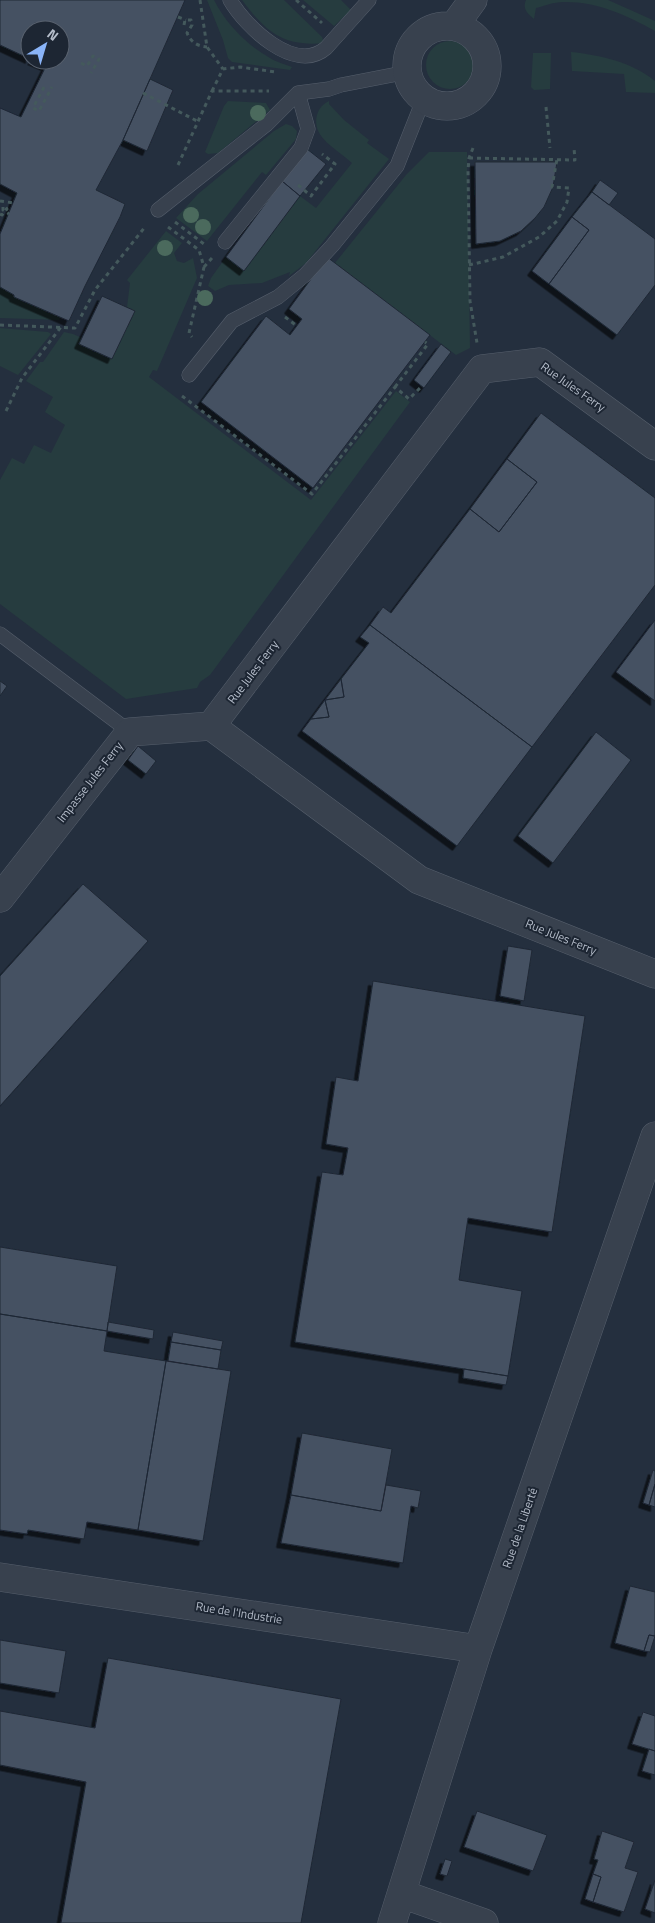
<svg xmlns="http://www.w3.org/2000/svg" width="655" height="1923" font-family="'Titillium Web',sans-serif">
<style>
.green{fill:#263c3f}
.building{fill:#455162;stroke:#1f2835;filter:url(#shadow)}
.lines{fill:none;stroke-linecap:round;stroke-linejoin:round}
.lane-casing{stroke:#565f6c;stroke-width:15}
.street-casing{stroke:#565f6c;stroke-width:29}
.path{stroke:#44595c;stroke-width:3;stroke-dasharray:4 4;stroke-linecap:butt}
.lane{stroke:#38414e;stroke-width:14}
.street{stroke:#38414e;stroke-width:28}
.tree{fill:#4b6a5d}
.labels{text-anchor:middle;stroke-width:4;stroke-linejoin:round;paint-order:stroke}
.street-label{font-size:12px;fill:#b4bcc9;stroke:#1d2633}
</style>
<defs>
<filter id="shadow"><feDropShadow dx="-4.5" dy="4.5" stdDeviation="0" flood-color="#0009"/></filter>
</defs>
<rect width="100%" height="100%" fill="#242f3e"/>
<path class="green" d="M207,0H214C226,24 247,45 270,58C276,62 285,64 292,67L290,70L232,62L228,58L223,40Z
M242,0H284L322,37L324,43C283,47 266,32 242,0Z
M303,0H341L351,10L334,26Z
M526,0H608L655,21V31C627,15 595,1 563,2C554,2 544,6 536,8L534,19C528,14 522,9 526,0Z
M426 65a24 24 0 1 1 48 0a24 24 0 1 1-48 0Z
M571,52C600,55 632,62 655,81V93L626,92L624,74L572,71Z
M533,53H551L550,89L534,90L531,87Z
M228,101L266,103L270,110L218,153L208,154L205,152L224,106Z
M329,101V104L344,120L369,140L367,143L389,159L306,263L289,276L290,272L262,283L229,285L215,291L208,286L211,278L226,257L244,271L300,196L316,208L352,163C338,149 311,138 317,115C319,108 323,104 329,101Z
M286,124L292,126L297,131L296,139L266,175L262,172L207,241L176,218L198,194L274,131Z
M429,152H467L470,348L456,355L335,263L406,175Z
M166,231L182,243L174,253L177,261L184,263L193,258L197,278L157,371L153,370L149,377L311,500L396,391L410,402L210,675L200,682L197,688L126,699L0,604V480L12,458L24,464L34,445L51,453L65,425L45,412L53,397L26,381L40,362H43L64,332L73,334L82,338L80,344L112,359L135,311L127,307L130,283L127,280Z
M0,287L14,295V297L60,317L59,320L0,318Z
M0,328L48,332L51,334L18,375L0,366Z"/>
<path class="building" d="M0,0H185L123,140L96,190L125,204L120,217L85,286L69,321L14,297V295L0,287V234L17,193L0,184V108L21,117L46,66L32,60H60V30H30V59L0,45Z
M150,79L173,90L147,151L123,140Z
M307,149L326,164L300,196L282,181Z
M475,162H557L553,187L544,207L535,218L521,231L500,241L476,244Z
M600,180L618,193L609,205L592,192Z
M282,181L300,196L244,271L226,257Z
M592,192L655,239V285L617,335L549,284L589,230L572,217Z
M572,217L589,230L549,284L532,271Z
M327,257L430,335L313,488L201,402L266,316L290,335L302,319L289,309Z
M102,296L135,311L112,359L79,344Z
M441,344L451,352L424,388L414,380Z
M541,413L655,498V585L532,747L370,625L383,607L391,613L470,509L499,532L537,482L507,459Z
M507,459L537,482L499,532L470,509Z
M655,620V701L616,672Z
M370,625L532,747L457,846L302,731L311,719L329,717L325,700L344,697L341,679L369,643L360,637Z
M341,679L344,697L325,700Z
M0,681L7,686L0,696Z
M325,700L329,717L311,719Z
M596,732L631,760L553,863L518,836Z
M138,746L156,761L146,774L128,760Z
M83,884L148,941L0,1106V976Z
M508,946L532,950L524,1001L500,996Z
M373,981L585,1016L552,1232L468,1218L459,1280L522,1291L508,1376L295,1342L322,1172L343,1175L348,1148L326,1144L336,1077L358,1081Z
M0,1247L117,1266L107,1331L0,1314Z
M0,1314L107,1331L104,1351L166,1361L138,1530L87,1522L84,1539L28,1530L27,1534L0,1530Z
M108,1322L154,1330L153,1339L107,1331Z
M173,1332L223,1341L221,1350L171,1342Z
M171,1342L221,1350L218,1369L168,1361Z
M166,1361L231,1371L203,1541L138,1530Z
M464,1369L508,1376L506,1385L463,1378Z
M302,1433L392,1449L381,1511L291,1495Z
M653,1470L655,1471V1484L649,1505L643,1503Z
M655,1484V1507L649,1505Z
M386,1485L421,1491L418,1508L411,1506L403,1563L281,1543L291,1495L381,1511Z
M630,1586L655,1592V1636L649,1635L644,1651L615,1643Z
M649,1635L655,1636L650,1652L644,1651Z
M0,1640L66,1651L59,1693L0,1683Z
M108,1658L341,1699L301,1923H61L86,1782L0,1765V1711L95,1728Z
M643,1712L655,1716V1751L632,1744Z
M649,1749L655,1751V1775L642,1771Z
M477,1811L547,1835L533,1871L464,1847Z
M602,1831L634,1842L625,1868L638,1872L624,1912L593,1902L601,1877L593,1874L598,1860L594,1859Z
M445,1859L452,1861L447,1876L440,1874Z
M593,1874L601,1877L593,1902L585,1899Z
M655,1880V1913L645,1909Z"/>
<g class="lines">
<g class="lane-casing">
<path id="lane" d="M230,0C245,26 295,75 326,48L369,0
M158,210L267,124L298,93L329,89L341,85L408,72
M225,242L301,148L308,129L298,93
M189,375L232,321L278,297L305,275L332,246L397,166L424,98
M0,634L130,732"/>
</g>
<g class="street-casing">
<path id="street" d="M407 66a40 40 0 1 1 80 0a40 40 0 1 1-80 0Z
M454,26L473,0
M211,726L482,369L540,362L655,446
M211,726L419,880L655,974
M0,898L130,732L211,726
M0,1577L478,1649
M402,1894L484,1923
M392,1923L478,1649L655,1136"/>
</g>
<path class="path" d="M200,0L207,47L223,69
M296,0L322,23
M178,17L186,20
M184,25L185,20H191L192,25L187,33C191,42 197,46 207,47
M81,63L87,66L93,56L99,59L91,73
M44,87L33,108L39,111L52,87
M212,91L223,69L240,67L276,72
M143,93L197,121
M546,107L550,148
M473,148L469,158L468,171L470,301L477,343
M469,158L575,160L574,148
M178,165L212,91H269
M298,185L311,196L335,164L322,154
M0,201L14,203
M0,214L2,215L7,209L5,206L3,207V210L9,214
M175,222L204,244
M168,227L199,250L204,267L189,333L192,337
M469,265L503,257L539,237L557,221L567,202L569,188L552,187L557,159
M204,267L212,258
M285,317L297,326
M0,325L75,328L95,290L145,227
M395,387L428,344L425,342
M182,396L312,494L395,387L409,399L422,386
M6,411L22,378L61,327"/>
<use href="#lane" class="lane"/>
<use href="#street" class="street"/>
</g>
<g class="tree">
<circle cx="258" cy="113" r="8"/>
<circle cx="191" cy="215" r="8"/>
<circle cx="203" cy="227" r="8"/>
<circle cx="165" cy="248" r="8"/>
<circle cx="205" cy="298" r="8"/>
</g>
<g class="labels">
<g class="street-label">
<text transform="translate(573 387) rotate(35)" y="4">Rue Jules Ferry</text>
<text transform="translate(253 672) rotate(-53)" y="4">Rue Jules Ferry</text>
<text transform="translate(90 782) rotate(-52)" y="4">Impasse Jules Ferry</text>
<text transform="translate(561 937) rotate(22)" y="4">Rue Jules Ferry</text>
<text transform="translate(520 1528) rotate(-71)" y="4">Rue de la Liberté</text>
<text transform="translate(239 1613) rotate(9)" y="4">Rue de l'Industrie</text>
</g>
</g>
<g transform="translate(45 45) rotate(38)"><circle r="24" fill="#1d2633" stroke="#59626f"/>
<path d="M0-4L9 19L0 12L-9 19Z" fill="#8ab4f8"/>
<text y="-8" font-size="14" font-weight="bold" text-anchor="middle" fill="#b4bcc9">N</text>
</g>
</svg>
